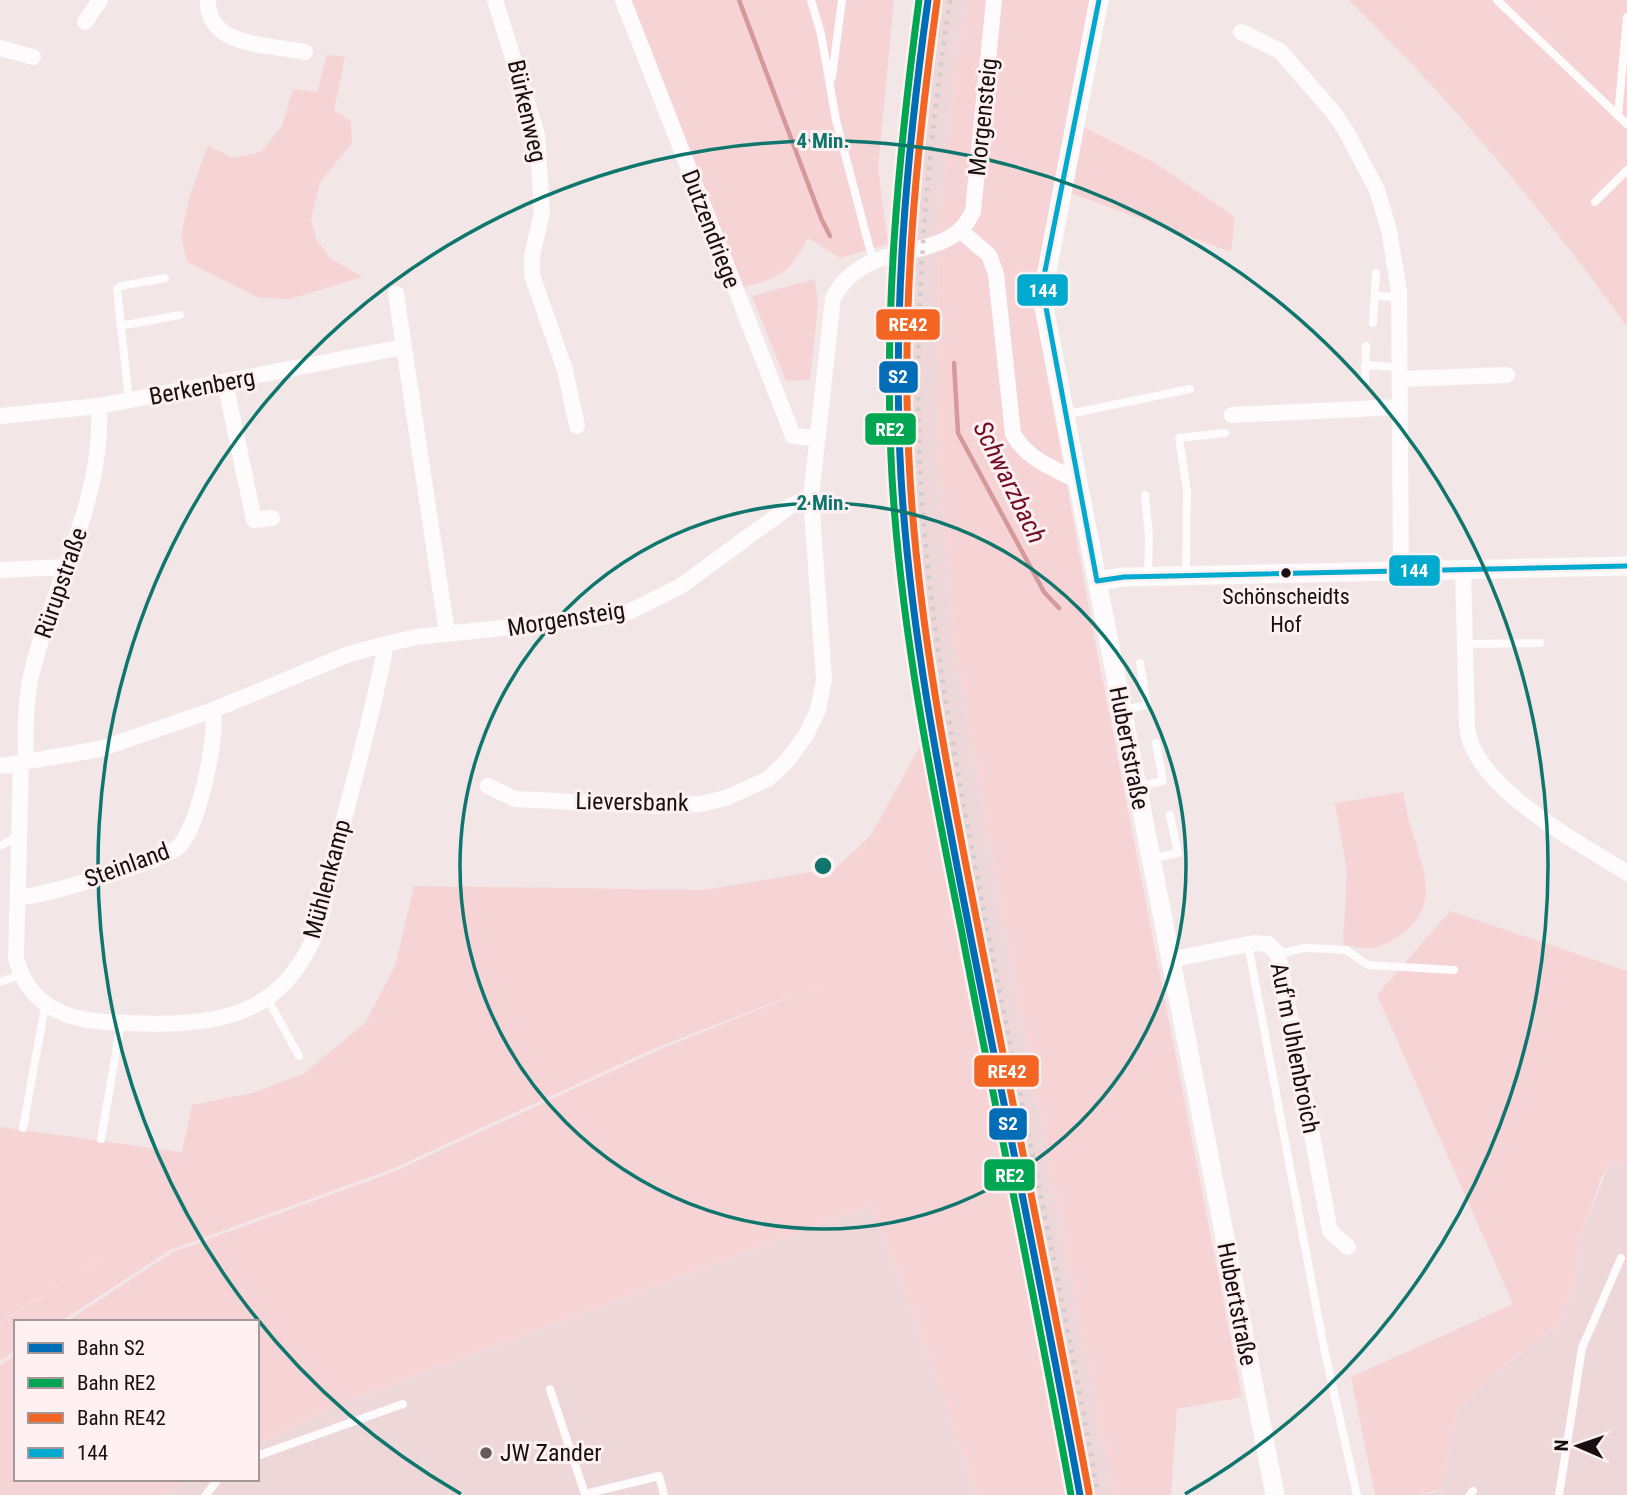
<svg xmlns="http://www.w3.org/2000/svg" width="1627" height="1495" font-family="'Roboto Condensed',sans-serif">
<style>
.built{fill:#eed7d8}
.green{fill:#f6d4d5}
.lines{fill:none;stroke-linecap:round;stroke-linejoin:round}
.stream{stroke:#d5989c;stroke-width:4.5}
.service{stroke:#fdfbfb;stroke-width:8}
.minor{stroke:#fdfbfb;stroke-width:16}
.tertiary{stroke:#fdfbfb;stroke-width:19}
.rail{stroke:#d0cccc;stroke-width:4.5;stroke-dasharray:3.5 7;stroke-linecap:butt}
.bus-1-casing{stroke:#fff1f1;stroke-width:10}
.bus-1{stroke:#00a9ce;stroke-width:5}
.rail-1-casing{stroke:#fff1f1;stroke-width:12}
.rail-2-casing{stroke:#fff1f1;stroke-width:12}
.rail-3-casing{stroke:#fff1f1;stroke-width:12}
.rail-1{stroke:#006db6;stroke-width:7}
.rail-2{stroke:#00a651;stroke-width:7}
.rail-3{stroke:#f26522;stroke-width:7}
.ring{fill:none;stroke:#0f766e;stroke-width:3.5}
.bus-dot{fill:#181010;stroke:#fff1f1;stroke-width:2.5}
.poi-dot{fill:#655b5b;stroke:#fff1f1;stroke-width:2.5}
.labels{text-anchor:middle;stroke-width:6;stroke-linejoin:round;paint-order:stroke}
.bus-label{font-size:22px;fill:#181010;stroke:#fff1f1}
.street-label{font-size:24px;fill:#181010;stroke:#fff1f1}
.poi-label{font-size:24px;fill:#181010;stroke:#fff1f1;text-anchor:start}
.water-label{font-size:26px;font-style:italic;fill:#720d23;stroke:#fff1f1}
.centre{fill:#0f766e;stroke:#fff1f1;stroke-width:3.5}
.ring-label{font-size:21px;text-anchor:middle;font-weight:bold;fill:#0f766e;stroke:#fff1f1;stroke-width:6;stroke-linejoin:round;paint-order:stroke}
.line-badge{stroke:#fff1f1;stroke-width:2.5}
.badge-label{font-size:19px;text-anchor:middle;font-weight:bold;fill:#fff}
</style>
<rect width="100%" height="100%" fill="#f3e6e6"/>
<path class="built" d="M922,0H968L958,47L939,225L937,437L955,647L1016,989L1114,1495H1066L941,839L904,598L889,415L893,238L905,93Z
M1610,1161L1627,1164V1495H1423L1441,1490L1457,1412L1506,1364L1559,1324L1573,1285L1581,1236Z
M871,1205L913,1311L977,1495H162L191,1479H257V1444L331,1407Z"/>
<path class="green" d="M626,0H894L878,168L888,244L840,258L808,238C786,279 778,277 735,290Z
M968,0H1097L1033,296L1091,620L1242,1397L1177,1409L1171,1495H1114L1016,989L955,647L937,437L939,225L958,47Z
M1349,0H1627V327C1544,211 1451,100 1349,0Z
M327,55L345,57L334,110L351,121L352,143L320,182L311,220L316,239L330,258L362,277L290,299L259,298L187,262L181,235L190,195L208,145L232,158L261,152L282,126L293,89L317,92Z
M1078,124L1152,161L1235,217L1231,252L1065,191Z
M815,279L818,305L810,380L786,381L752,296Z
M924,739L1066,1495H977L913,1311L871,1205L331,1407L257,1444V1322H66L173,1252L391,1173L656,1051L821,984L653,1049L392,1169L170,1250L60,1322H16V1350L0,1361V1323L109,1254L0,1322V1127L182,1152L192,1105L252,1093L303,1074L365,1023L395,966L414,886L703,890L836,868L871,835Z
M1403,792C1406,806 1408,821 1413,834C1425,872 1440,909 1399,936C1377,951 1368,949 1343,945L1347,871L1335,803Z
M1450,911L1627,971V1164L1611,1161L1601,1178L1581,1236L1573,1285L1559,1324L1506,1363L1457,1411L1441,1489L1419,1495H1375L1351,1377L1513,1304L1377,995Z
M16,1355V1479H191L162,1495H0V1365Z"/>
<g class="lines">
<path class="stream" d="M739,0L821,218L830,236
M954,363L958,433L1044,592L1059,608"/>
<path class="service" d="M811,0L821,34L836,120L873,261
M1497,0L1627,124
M832,77L842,0
M1618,116L1627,17
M1595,202L1627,170
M1375,296L1399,297
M1373,323L1376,273
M120,326L180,315
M1365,365L1400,367
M1365,382L1366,346
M129,401L117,289L121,286L165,278
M1064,415L1190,389
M1145,495L1149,537L1148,576
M1186,574L1187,491L1179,438L1225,433
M1465,644L1540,643
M1123,710L1147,705L1140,663
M1139,786L1163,781L1156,743
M0,846L20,835
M1153,858L1178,853L1170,815
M1248,944L1324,1348L1357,1495
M1278,954L1304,948L1331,949L1346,950L1368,965L1454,970
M0,982L20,975
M267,998L299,1056
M23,1128L45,1006
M101,1139L121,1023
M550,1389L585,1494L659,1476L664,1495
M257,1456L403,1404
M206,1495L218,1479
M1470,1495L1473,1491
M1559,1495L1582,1348L1621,1258"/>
<path class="minor" d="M208,0C206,47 271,45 305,52
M495,0L537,135L542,212L532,256V275L565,370L577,426
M623,0L793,436L816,438
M85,22L100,0
M1241,32L1280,51L1333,112L1346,131L1377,190L1389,230L1399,291L1401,571
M0,48L33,57
M962,232L989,255L996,274L1013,434C1027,459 1052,468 1077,480
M396,294L447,633
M1400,379L1507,375
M225,382L254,520L272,518
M1232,415L1400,407
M0,416L99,406L403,347
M1463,569L1467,725C1470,786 1580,843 1627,873
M0,570L66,567
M26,761C25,733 25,703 31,676C52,584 104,502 99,406
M21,762L16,958C28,1004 63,1020 108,1022C158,1025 226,1028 268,997C287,984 301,964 311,944C324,917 328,880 336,851C353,782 373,714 386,644
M0,766L100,749L213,710L349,654L386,644L416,637L597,618L631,611L681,586L790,506L811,497
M488,786L515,799L656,806L701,804L726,798L768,779L787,761L806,735L818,710L824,680L811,497L833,298C867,233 950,268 973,211L994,0
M18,897C42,897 158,862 177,848C198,833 218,735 213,710
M1169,960L1254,943L1268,944L1278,954L1330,1231L1348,1247"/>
<path class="tertiary" d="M1099,0L1042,297L1275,1495
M1097,581L1124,577L1627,566"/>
<path class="rail" d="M950,0C926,160 912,323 921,485C930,634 959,781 987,928C1024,1117 1065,1305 1098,1495"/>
<g class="bus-1-casing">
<path id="bus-1" d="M1097,581L1042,286L1099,0
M1097,581L1124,577L1627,566"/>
</g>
<use href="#bus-1" class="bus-1"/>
<g class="rail-1-casing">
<path id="rail-1" d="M928,0C906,158 892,318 901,477C910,629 940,779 969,928C1006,1117 1046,1306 1080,1495"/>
</g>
<g class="rail-2-casing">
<path id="rail-2" d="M919,0C898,158 883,318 892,477C901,629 931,779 961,928C997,1117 1037,1306 1071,1495"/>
</g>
<g class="rail-3-casing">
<path id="rail-3" d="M937,1C915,159 900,318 910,478C919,629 949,779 978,927C1015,1116 1054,1304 1089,1493"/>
</g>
<use href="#rail-1" class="rail-1"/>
<use href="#rail-2" class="rail-2"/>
<use href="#rail-3" class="rail-3"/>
</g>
<g class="ring">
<circle cx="823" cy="866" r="363"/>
<path d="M461 1494A725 725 0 1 1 1185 1494"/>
</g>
<circle class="bus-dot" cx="1286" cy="573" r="6"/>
<circle class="poi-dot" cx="486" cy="1453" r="7"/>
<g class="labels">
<g class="bus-label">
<text x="1286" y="604">Schönscheidts<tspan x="1286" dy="28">Hof</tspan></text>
</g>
<g class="street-label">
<text transform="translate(527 111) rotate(77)" y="8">Bürkenweg</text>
<text transform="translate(983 117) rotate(-84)" y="8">Morgensteig</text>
<text transform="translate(711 229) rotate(69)" y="8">Dutzendriege</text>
<text transform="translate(202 387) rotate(-11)" y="8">Berkenberg</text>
<text transform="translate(61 583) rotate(-71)" y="8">Rürupstraße</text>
<text transform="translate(566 619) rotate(-9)" y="8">Morgensteig</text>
<text transform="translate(1129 748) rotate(79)" y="8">Hubertstraße</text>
<text transform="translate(632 802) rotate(1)" y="8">Lieversbank</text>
<text transform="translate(127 865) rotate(-20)" y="8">Steinland</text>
<text transform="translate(327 879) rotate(-75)" y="8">Mühlenkamp</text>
<text transform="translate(1295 1048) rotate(79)" y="8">Auf'm Uhlenbroich</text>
<text transform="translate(1237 1304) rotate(79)" y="8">Hubertstraße</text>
</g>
<g class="poi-label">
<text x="500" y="1461">JW Zander</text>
</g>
<g class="water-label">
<text transform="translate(1010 482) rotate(64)" y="9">Schwarzbach</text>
</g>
</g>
<circle cx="823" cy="866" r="10" class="centre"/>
<g class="ring-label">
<text x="823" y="148">4 Min.</text>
<text x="823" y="510">2 Min.</text>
</g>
<g class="line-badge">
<rect x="1016" y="273" width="53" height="34" rx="7" fill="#00a9ce"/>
<rect x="875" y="308" width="66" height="33" rx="7" fill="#f26522"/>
<rect x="878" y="360" width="41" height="34" rx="7" fill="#006db6"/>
<rect x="864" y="412" width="53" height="34" rx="7" fill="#00a651"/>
<rect x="1388" y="554" width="53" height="33" rx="7" fill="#00a9ce"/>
<rect x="973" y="1054" width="67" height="34" rx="7" fill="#f26522"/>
<rect x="988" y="1107" width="40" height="34" rx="7" fill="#006db6"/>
<rect x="983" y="1158" width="53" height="34" rx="7" fill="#00a651"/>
</g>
<g class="badge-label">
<text x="1043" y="297">144</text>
<text x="908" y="331">RE42</text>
<text x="898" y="383">S2</text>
<text x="890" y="436">RE2</text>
<text x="1414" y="577">144</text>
<text x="1007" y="1078">RE42</text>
<text x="1008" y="1130">S2</text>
<text x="1010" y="1182">RE2</text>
</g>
<rect x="14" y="1320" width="245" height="161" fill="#fff1f1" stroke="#a39797" stroke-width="2"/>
<rect x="28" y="1343" width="35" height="10" fill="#006db6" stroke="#a39797" stroke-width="2"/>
<text x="77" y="1355" font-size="21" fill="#181010">Bahn S2</text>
<rect x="28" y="1378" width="35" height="10" fill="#00a651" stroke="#a39797" stroke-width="2"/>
<text x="77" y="1390" font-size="21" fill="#181010">Bahn RE2</text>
<rect x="28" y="1413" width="35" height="10" fill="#f26522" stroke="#a39797" stroke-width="2"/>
<text x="77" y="1425" font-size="21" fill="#181010">Bahn RE42</text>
<rect x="28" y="1448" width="35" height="10" fill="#00a9ce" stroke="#a39797" stroke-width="2"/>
<text x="77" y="1460" font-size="21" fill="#181010">144</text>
<g transform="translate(1578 1446) rotate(272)" stroke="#fff1f1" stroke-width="5" paint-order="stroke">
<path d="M0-5L12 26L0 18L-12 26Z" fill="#181010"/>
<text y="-10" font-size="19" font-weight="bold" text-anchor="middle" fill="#181010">N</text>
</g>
</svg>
